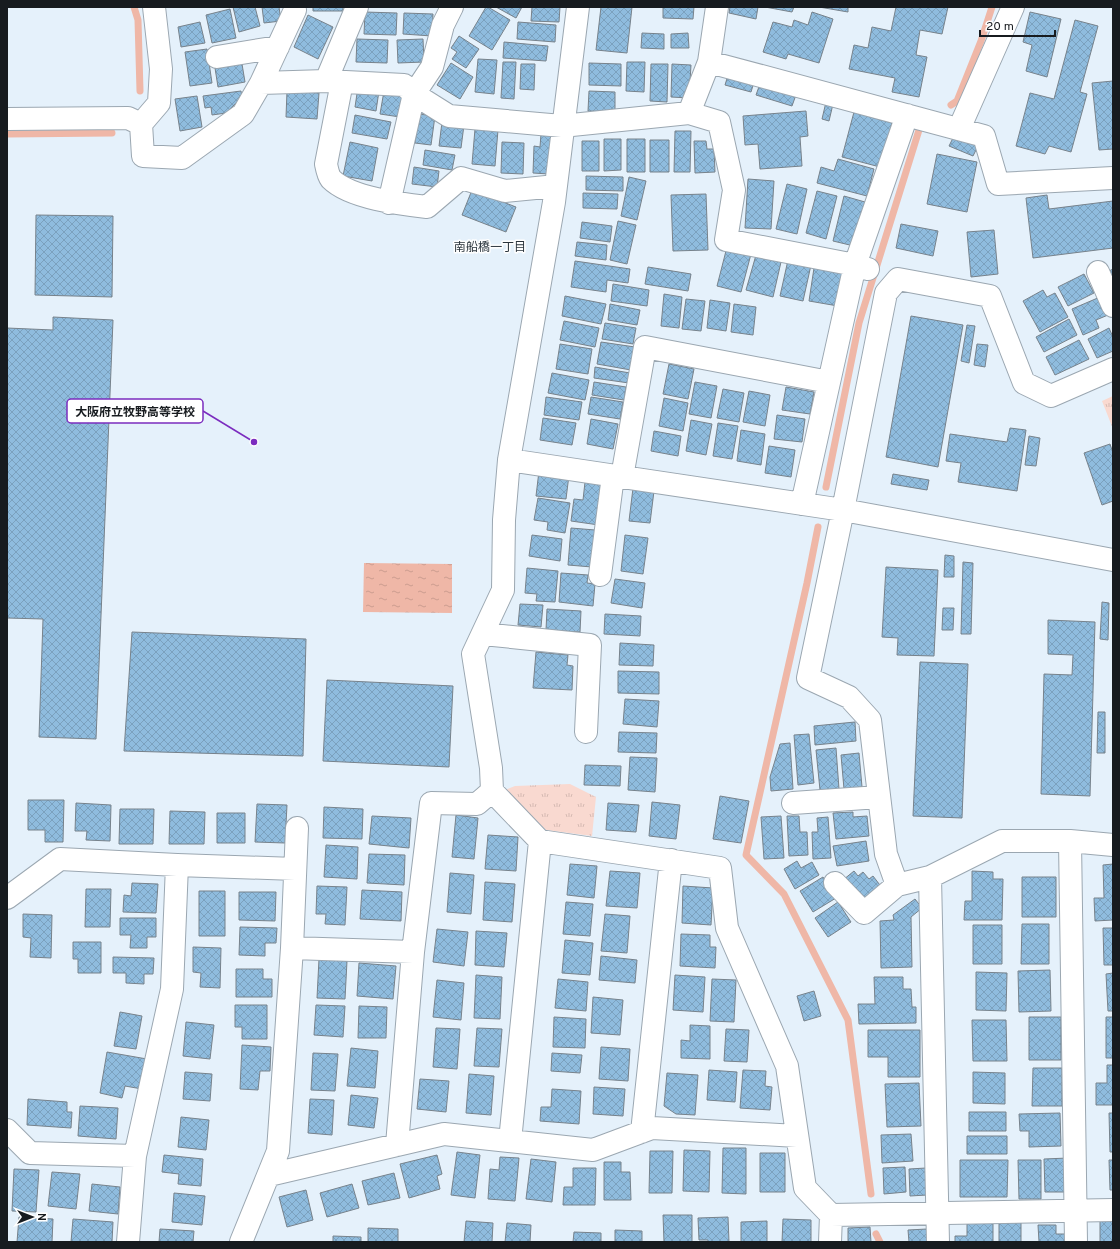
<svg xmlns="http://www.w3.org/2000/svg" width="1120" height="1249" font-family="Overpass,'Noto Sans JP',sans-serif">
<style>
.park{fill:url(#park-tufts)}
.water{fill:url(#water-ripples)}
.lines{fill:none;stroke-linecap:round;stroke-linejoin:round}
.stream{stroke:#efb7a7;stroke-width:7}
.building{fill:url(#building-cross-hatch);stroke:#77828b}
.minor-casing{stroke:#9ba7b1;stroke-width:24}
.minor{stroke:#fff;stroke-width:22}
.labels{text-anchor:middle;stroke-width:3;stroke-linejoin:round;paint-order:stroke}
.neighbourhood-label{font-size:12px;fill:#2a343c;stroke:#fff}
.leader{fill:none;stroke:#7b2cbf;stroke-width:1.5}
.callout-dot{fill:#7b2cbf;stroke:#fff;stroke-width:1.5}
.callout{fill:#fff;stroke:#7b2cbf;stroke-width:1.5}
.callout-label{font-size:12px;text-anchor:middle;font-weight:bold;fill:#171b1f}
</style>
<defs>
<pattern id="park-tufts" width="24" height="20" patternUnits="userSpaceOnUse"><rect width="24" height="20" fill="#f9d9d0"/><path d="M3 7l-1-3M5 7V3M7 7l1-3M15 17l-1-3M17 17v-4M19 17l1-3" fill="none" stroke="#d5bab2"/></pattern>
<pattern id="water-ripples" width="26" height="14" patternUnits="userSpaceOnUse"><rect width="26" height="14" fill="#efb7a7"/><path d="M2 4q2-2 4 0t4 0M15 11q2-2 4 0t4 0" fill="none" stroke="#cc9d8f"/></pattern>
<pattern id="building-cross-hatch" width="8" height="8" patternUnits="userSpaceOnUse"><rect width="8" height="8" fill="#8fbcde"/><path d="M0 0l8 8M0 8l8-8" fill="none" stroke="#7ba1be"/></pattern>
</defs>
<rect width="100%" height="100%" fill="#e5f1fb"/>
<path class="park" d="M1113,396V429L1102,401Z
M570,784L596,797L592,836L546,830L505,790L515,786Z"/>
<path class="water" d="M364,563L452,564V613L363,612Z"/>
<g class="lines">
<path class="stream" d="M134,7L138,20L140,91
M951,105L957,101L981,41L992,7
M7,134L112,133
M826,487L859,323L919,130
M818,527L807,583L746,855L784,894L848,1020L871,1194
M876,1234L880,1242"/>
</g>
<path class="building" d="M233,7H255L260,26L239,32Z
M262,7H279L281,21L264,23Z
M313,7H343V11H313Z
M486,7H488L510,20L492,50L469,36Z
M496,7H522L516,18Z
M532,7H560L559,22L531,21Z
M601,7H632L627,53L596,50Z
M663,7H694L693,19L663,18Z
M730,7H758L756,19L729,13Z
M765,7H794L792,12Z
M819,7H848V12Z
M896,7H948L942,34L920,30L916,55L927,57L919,97L892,92L895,78L849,69L854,45L868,48L872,27L891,31Z
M230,9L236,38L212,43L206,15Z
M365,12L397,13L396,35L364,34Z
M812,12L833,19L819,63L788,54L786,59L763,52L773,22L792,27L794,20L808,25Z
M1030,12L1061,19L1047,77L1026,71L1032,45L1023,42Z
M404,13L433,14L432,36L403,34Z
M308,15L333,27L318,59L294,47Z
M1075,20L1098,26L1080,92L1087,94L1071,152L1049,146L1045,154L1016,146L1030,93L1054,99Z
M200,22L205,43L181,47L178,27Z
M518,22L556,25L555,42L517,39Z
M642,33L664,34V49L641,48Z
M688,33L689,48H671V34Z
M459,36L479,49L466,68L452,59L457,52L451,48Z
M357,39L388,40L387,63L356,62Z
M423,39L424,62L398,63L397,40Z
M504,42L548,46L546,61L503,58Z
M207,49L212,83L190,86L185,52Z
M478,59L497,60L494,94L475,92Z
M503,62H516L514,99L501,98Z
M627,62H645L644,92L626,91Z
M451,63L473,77L460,99L437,85Z
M589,63L621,64V86L589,85Z
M242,64L245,82L218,87L215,68Z
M521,64H535L534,90L520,89Z
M651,64H668L667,102L650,101Z
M672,64L691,65L689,98L671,97Z
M729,72L755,79L751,92L725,85Z
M761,81L797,92L792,106L756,95Z
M1113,81V149L1099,150L1092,83Z
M358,87L379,91L376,111L355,107Z
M241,91L242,97L226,113L212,115L211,107L205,108L203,96Z
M287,91L319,93L317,119L286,117Z
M384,91L404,95L400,117L380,114Z
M589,91L615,92V112L588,111Z
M197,96L202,127L180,131L175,99Z
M826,102L833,104L829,121L822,119Z
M806,111L808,136L800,137L802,166L760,169L758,144L745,145L743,116Z
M854,112L892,123L880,167L842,157Z
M419,114L435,116L431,145L415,143Z
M355,115L391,122L387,139L352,133Z
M442,122L464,125L461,148L439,146Z
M475,129L498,130L495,166L472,164Z
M675,131H691L690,172H674Z
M541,134L551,135L549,174L533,173L534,146L540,147Z
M954,136L978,146L973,156L949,146Z
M604,139H621V170L604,171Z
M627,139H645V172H627Z
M650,140H669V172H650Z
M582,141H599V171H582Z
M694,141H706L707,149H714L715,172L695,173Z
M350,142L378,148L372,181L343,176Z
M502,142L524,143L523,174L501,173Z
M425,150L455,155L452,170L423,165Z
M937,154L977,162L967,212L927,204Z
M838,159L874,169L867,196L817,183L821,167L834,171Z
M414,167L439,171L437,187L412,184Z
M586,176L623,177V191L586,190Z
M629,177L646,181L637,220L621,216Z
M748,179L774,181L771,229L745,228Z
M787,184L807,189L797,234L776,229Z
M472,190L516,207L506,232L462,215Z
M817,191L837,196L826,239L806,233Z
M583,193L618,194L617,209L583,208Z
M706,194L708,250L673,251L671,195Z
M1047,195L1049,209L1113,201V248L1033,258L1026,198Z
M844,196L865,202L854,246L833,241Z
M36,215L113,216L112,297L35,295Z
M618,221L636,225L627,264L610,260Z
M582,222L612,226L610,242L580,238Z
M901,224L938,231L933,256L896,248Z
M994,230L998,274L971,277L967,232Z
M577,242L607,245L606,260L575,256Z
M727,247L751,254L741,292L717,286Z
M756,255L781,262L773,297L746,290Z
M788,260L811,265L803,301L780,296Z
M575,261L630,269L628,283L607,280L606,292L571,287Z
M648,267L691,274L688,291L645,284Z
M814,268L845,273L838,306L809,301Z
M1113,269V280L1109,271Z
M1084,274L1094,293L1068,306L1058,287Z
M613,284L649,290L647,306L611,301Z
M1043,290L1047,297L1055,293L1068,317L1040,332L1023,301Z
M664,294L682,297L679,328L661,326Z
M565,296L606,304L601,324L562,316Z
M1100,297L1108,315L1096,320L1099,328L1083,335L1072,309Z
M686,299L705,301L701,331L682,329Z
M710,300L730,303L726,331L707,328Z
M610,304L640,310L637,325L608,320Z
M734,304L756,307L753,335L731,332Z
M911,316L963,325L938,467L886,457Z
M53,317L113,320L96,739L39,737L43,619L7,618V328L53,330Z
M1069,319L1077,335L1044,352L1036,337Z
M564,321L599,328L595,347L560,340Z
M605,323L636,328L633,344L602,339Z
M967,325L975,326L969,363L961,361Z
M1109,328L1113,337V351L1097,358L1088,339Z
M1079,340L1089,359L1055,375L1046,357Z
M601,342L635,347L631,370L597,364Z
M560,344L592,349L588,374L556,369Z
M977,344L988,345L985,367L974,365Z
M669,364L694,369L688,399L663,394Z
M595,367L630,373L629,383L594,378Z
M552,373L589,380L585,400L548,393Z
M594,382L626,387L624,400L592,395Z
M695,382L717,386L711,418L689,414Z
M786,387L814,392L810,414L782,410Z
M723,389L744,393L739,422L717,418Z
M749,391L770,395L765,426L743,422Z
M546,397L582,402L579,420L544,415Z
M591,397L623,402L620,419L588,414Z
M664,398L688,403L683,431L659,426Z
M777,415L805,419L802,442L774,439Z
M543,418L576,423L572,445L540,440Z
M591,419L618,424L613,449L587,444Z
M691,420L712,424L706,455L686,451Z
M718,423L738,426L732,459L713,456Z
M1010,428L1026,430L1017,491L958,482L961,463L946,461L950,434L1007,442Z
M741,430L765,434L761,465L737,461Z
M654,431L681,436L678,456L651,451Z
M1029,436L1040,438L1036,466L1025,465Z
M1110,444L1113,453V501L1102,505L1084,453Z
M769,446L795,450L791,477L765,473Z
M539,471L569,475L566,499L536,496Z
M893,474L929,480L927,490L891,484Z
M585,482L605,485L599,525L571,521L574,499L583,500Z
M633,488L654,491L650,523L629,521Z
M538,498L570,503L565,533L547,530L548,522L534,520Z
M571,528L595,530L592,567L568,565Z
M532,535L562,539L560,561L529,556Z
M625,535L648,538L643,574L621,571Z
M945,555L954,556V577H944Z
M963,562L973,563L971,634H961Z
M886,567L938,570L934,656L897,655L898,638L882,637Z
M527,568L558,571L555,602L536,601L537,594L525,593Z
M561,573L588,575L587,583L595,584L593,606L559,602Z
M615,579L645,583L642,608L611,603Z
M1102,602L1109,603L1108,640L1100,639Z
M520,604L543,605L541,627L518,625Z
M943,608H954L953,630H942Z
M547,609L581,611L580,632L546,630Z
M605,614L641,616L640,636L604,634Z
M1048,620L1095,622L1090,796L1041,794L1044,674L1072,675L1073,655L1048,654Z
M132,632L306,639L303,756L124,751Z
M620,643L654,645L653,666L619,665Z
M536,652L568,655L567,665L573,666L572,690L533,688Z
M920,662L968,664L962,818L913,816Z
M618,671L659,672V694L618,693Z
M327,680L453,686L449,767L323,761Z
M625,699L659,701L657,727L623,724Z
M1098,712H1105V753H1097Z
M855,722L856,741L815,745L814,726Z
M619,732L657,733L656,753L618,752Z
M809,734L814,783L798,785L794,735Z
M790,743L793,789L771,791L770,777L780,744Z
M836,748L839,789L820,790L816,750Z
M859,753L862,787L844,789L841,755Z
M630,757L657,758L655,792L628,790Z
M585,765L621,766L620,786L584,785Z
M720,796L749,801L741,843L713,839Z
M28,800H64L63,842H45V830H28Z
M652,802L680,805L676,839L649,836Z
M76,803L111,805L110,841L86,840L87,831H75Z
M608,803L639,805L636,832L606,830Z
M257,804L287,805L285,843L255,842Z
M324,807L363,809L362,839L323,838Z
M120,809H154L153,844H119Z
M170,811L205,812L204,844H169Z
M853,812V817L867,816L869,836L836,839L833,813Z
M217,813H245V843H217Z
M456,815L478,818L474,859L452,857Z
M372,816L411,818L409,848L369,844Z
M781,816L784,858L764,859L761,817Z
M787,816H799L800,832H807L808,855L789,856Z
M828,817L831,858L813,859L812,832H818L817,818Z
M488,835L518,837L516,871L485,869Z
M866,841L869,861L837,866L833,846Z
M326,845L358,847L357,879L324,877Z
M369,854L405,855L404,885L367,883Z
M797,861L801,868L812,862L819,875L795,889L784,869Z
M570,864L597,866L594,898L567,895Z
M1113,864V920L1095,921L1094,898H1104L1103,865Z
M610,871L640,873L637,908L606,906Z
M854,871L858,876L863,872L869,879L873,876L883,889L863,905L843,880Z
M972,871L993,872V879H1003L1002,920H964L965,901H972Z
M450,873L474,875L471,914L447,912Z
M823,877L836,898L813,912L800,891Z
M1022,877H1056V917H1022Z
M485,882L515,884L512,922L483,920Z
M132,883L158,884L156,913L123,912L124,895L131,896Z
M317,886L347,887L345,925L325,924L326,914H316Z
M683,886L713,888L711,925L682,923Z
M86,889H111L110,927H85Z
M362,890L402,892L401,921L360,919Z
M199,891H225V936H199Z
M239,892H276L275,921L239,920Z
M915,899L922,908L911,917L912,967L881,968L880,921L894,920L893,915Z
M566,902L593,904L590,936L563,934Z
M838,902L851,922L828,937L815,918Z
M23,914L52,915L51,958L30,957L31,938L23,937Z
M605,914L630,916L627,953L601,951Z
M120,918H156V937H147V948H130L131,935H120Z
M1022,924H1049V964H1021Z
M973,925H1002V964H973Z
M240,927L277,928L276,943H265V956L239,955Z
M1103,928H1113V965H1104Z
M437,929L468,932L464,966L433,962Z
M476,931L507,933L504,967L475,965Z
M681,934L710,935V947H716L715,968L680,966Z
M565,940L593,943L590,975L562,973Z
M73,942H101V973H78V959H73Z
M193,947L221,948L220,988L200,987L201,973L193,972Z
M601,956L637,960L635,983L599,980Z
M113,957L154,958L153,974H144V984L126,983V973H113Z
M319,959L347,961L345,999L317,998Z
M359,963L396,966L393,999L357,996Z
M236,969H263V979H272V997H236Z
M1050,970L1051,1011L1019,1012L1018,971Z
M976,972L1007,973L1006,1011L976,1010Z
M1113,973V1011H1108L1106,974Z
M476,975L502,977L500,1019L474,1018Z
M675,975L705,977L703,1012L673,1010Z
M874,977H903V989H911L912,1007H916V1023L859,1024L858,1004H875Z
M558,979L588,982L586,1011L555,1008Z
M712,979L736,980L734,1022L710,1021Z
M437,980L464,983L461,1020L433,1017Z
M814,991L821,1016L804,1021L797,996Z
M593,997L623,1000L620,1035L591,1033Z
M235,1005H267V1039H242V1027H235Z
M316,1005L345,1006L343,1037L314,1035Z
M359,1006L387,1007L386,1038H358Z
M120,1012L142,1016L136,1049L114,1046Z
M554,1017L586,1019L585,1048L553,1047Z
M1029,1017H1061V1060H1029Z
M1106,1017H1113V1058H1106Z
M972,1020H1006L1007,1061H973Z
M186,1022L214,1025L210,1059L183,1056Z
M690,1025L710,1026V1059L681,1058V1040L690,1041Z
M436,1028L460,1029L457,1069L433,1067Z
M477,1028L502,1029L499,1067L474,1066Z
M726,1029L749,1030L747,1062L724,1061Z
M868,1030H920V1077H888V1057H868Z
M242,1045L271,1047L270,1071H260L258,1090L240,1089Z
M601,1047L630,1049L628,1081L599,1079Z
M351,1048L378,1051L375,1088L347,1086Z
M107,1052L147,1059L142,1089L125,1086L122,1098L100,1093Z
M313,1053L338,1054L335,1091L311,1090Z
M552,1053L582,1055L580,1073L551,1071Z
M1107,1065H1113V1105H1096V1083H1107Z
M1033,1068H1062V1106H1032Z
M709,1070L737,1072L735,1102L707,1100Z
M743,1070L766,1071L765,1086L772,1087L770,1110L740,1108Z
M185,1072L212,1074L210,1101L183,1099Z
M973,1072L1005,1073V1104L973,1103Z
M667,1073L698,1075L695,1115L676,1114L664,1106Z
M469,1074L494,1076L491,1115L466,1113Z
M420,1079L449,1081L446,1112L417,1109Z
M919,1083L921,1126L887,1127L885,1084Z
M594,1087L625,1089L623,1116L593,1114Z
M552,1089L581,1091L579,1124L540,1121L541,1107H551Z
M351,1095L378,1098L374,1128L348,1125Z
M28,1099L67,1102V1112H72L71,1128L27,1125Z
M310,1099L334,1100L332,1135L308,1133Z
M80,1106L118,1108L116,1139L78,1136Z
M969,1112H1006V1131H969Z
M1060,1113L1061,1146L1029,1147V1131H1020L1019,1114Z
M1109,1113H1113V1152H1110Z
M181,1117L209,1120L206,1150L178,1147Z
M911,1134L913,1161L882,1163L881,1135Z
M967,1136H1007V1154H967Z
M723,1148H746V1194L722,1193Z
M684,1150L710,1151L709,1192L683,1191Z
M650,1151H673L672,1193H649Z
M457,1152L480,1155L475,1198L451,1195Z
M760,1153H785V1192H760Z
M164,1155L203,1159L201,1186L178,1184L179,1174L162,1172Z
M437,1155L442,1174L437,1176L440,1189L409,1198L400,1164Z
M500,1157L519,1158L515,1201L488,1199L490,1169L499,1170Z
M1068,1158V1192H1045L1044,1159Z
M531,1159L556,1162L552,1202L526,1199Z
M960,1160H1008L1007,1197H960Z
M1018,1160H1041V1199H1019Z
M1109,1160H1113V1190H1110Z
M604,1162H621V1172H630L631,1200H604Z
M905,1167L906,1192L884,1194L883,1168Z
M573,1168H596L595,1205H563L564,1187H573Z
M926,1168L927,1195L910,1196L909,1169Z
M14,1169L39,1170L36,1212L12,1211Z
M52,1172L80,1174L76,1209L48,1206Z
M394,1173L400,1198L368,1205L362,1181Z
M92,1184L120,1187L118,1214L89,1211Z
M352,1184L359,1208L327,1217L320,1193Z
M306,1190L313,1220L287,1227L279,1197Z
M174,1193L205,1196L202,1225L172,1222Z
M663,1215H692V1242H664Z
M19,1217L53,1219L52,1242H17Z
M728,1217L729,1242H708V1240H699L698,1218Z
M73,1219L113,1222L112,1242H71Z
M783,1219L811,1220V1242H782Z
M993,1220V1242H955V1236H967V1221Z
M1100,1220H1113V1242H1100Z
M466,1221L493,1223L492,1242H464Z
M767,1221V1242H741V1222Z
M999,1221H1021V1242H999Z
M507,1223L531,1225L530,1242H505Z
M1038,1225H1056V1234H1065V1242H1039Z
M870,1227L871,1242H848V1228Z
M368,1228L398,1229V1242H368Z
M160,1229L194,1231L193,1242H159Z
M927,1229V1242H909L908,1230Z
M615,1230L642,1231V1242H615Z
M574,1232L601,1233V1242H573Z
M333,1236L361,1237V1242H333Z"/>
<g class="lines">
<g class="minor-casing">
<path id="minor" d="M154,7L161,69L159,103L141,124L143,156L182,158L243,114L261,83L326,81L404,85L414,94L449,116L562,126L689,113L709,62L717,7
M578,7L554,202L509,460L843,510L1113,560
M217,57L278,47
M709,62L984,136L998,184L1113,178
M326,81L357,7
M342,82L326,164C327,169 328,175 331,179C350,198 401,204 427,207L461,178L505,191L556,186
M261,83L295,10
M689,113L719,122L734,190L726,240L855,265L868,269
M7,119L128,118L141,124
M959,129L1013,7
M389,203L414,94L432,67L443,25L452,7
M1098,272L1113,306
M1113,369L1051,396L1024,383L990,296L898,279L886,293L843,510L808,678L849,697L870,720L886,854L897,885L930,877L1002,841H1070L1113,845
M622,477L645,347L829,382
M802,504L855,265L907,115
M600,575L613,476
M483,634L590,645L586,732
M492,791L540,841L720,868L727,928L787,1066L805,1188L831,1215L1113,1210
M793,803L879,797
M1070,841L1076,1242
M930,877L938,1242
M835,883L864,913L897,885
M7,898L60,859L177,865L295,869
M292,948L297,828
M7,1130L30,1153L135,1156
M642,1132L671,860
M510,1141L540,841
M397,1145L413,952
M269,1175L444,1134L593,1150L652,1128L797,1136
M128,1242L135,1156L172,989L177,865
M241,1242L278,1151L292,948L413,952L431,803L477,804L492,791L491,768L473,654L503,590L504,520L509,460
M830,1242L831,1215"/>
</g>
<use href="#minor" class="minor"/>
</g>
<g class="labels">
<g class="neighbourhood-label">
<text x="490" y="251">南船橋一丁目</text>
</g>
</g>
<path class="leader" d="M254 442L203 411"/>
<circle class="callout-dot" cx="254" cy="442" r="4"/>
<rect class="callout" x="67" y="399" width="136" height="24" rx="4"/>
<g class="callout-label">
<text x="135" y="416">大阪府立牧野高等学校</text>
</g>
<rect width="1120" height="1249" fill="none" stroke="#171b1f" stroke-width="16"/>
<g transform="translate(32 1217) rotate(90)" stroke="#ffffff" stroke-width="3" paint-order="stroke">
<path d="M0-3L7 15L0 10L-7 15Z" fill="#171b1f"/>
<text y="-6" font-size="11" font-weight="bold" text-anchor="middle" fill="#171b1f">N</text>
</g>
<path d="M980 30v6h75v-6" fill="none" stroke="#171b1f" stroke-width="2"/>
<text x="986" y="30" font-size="12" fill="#171b1f" stroke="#ffffff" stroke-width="3" paint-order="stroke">20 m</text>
</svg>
